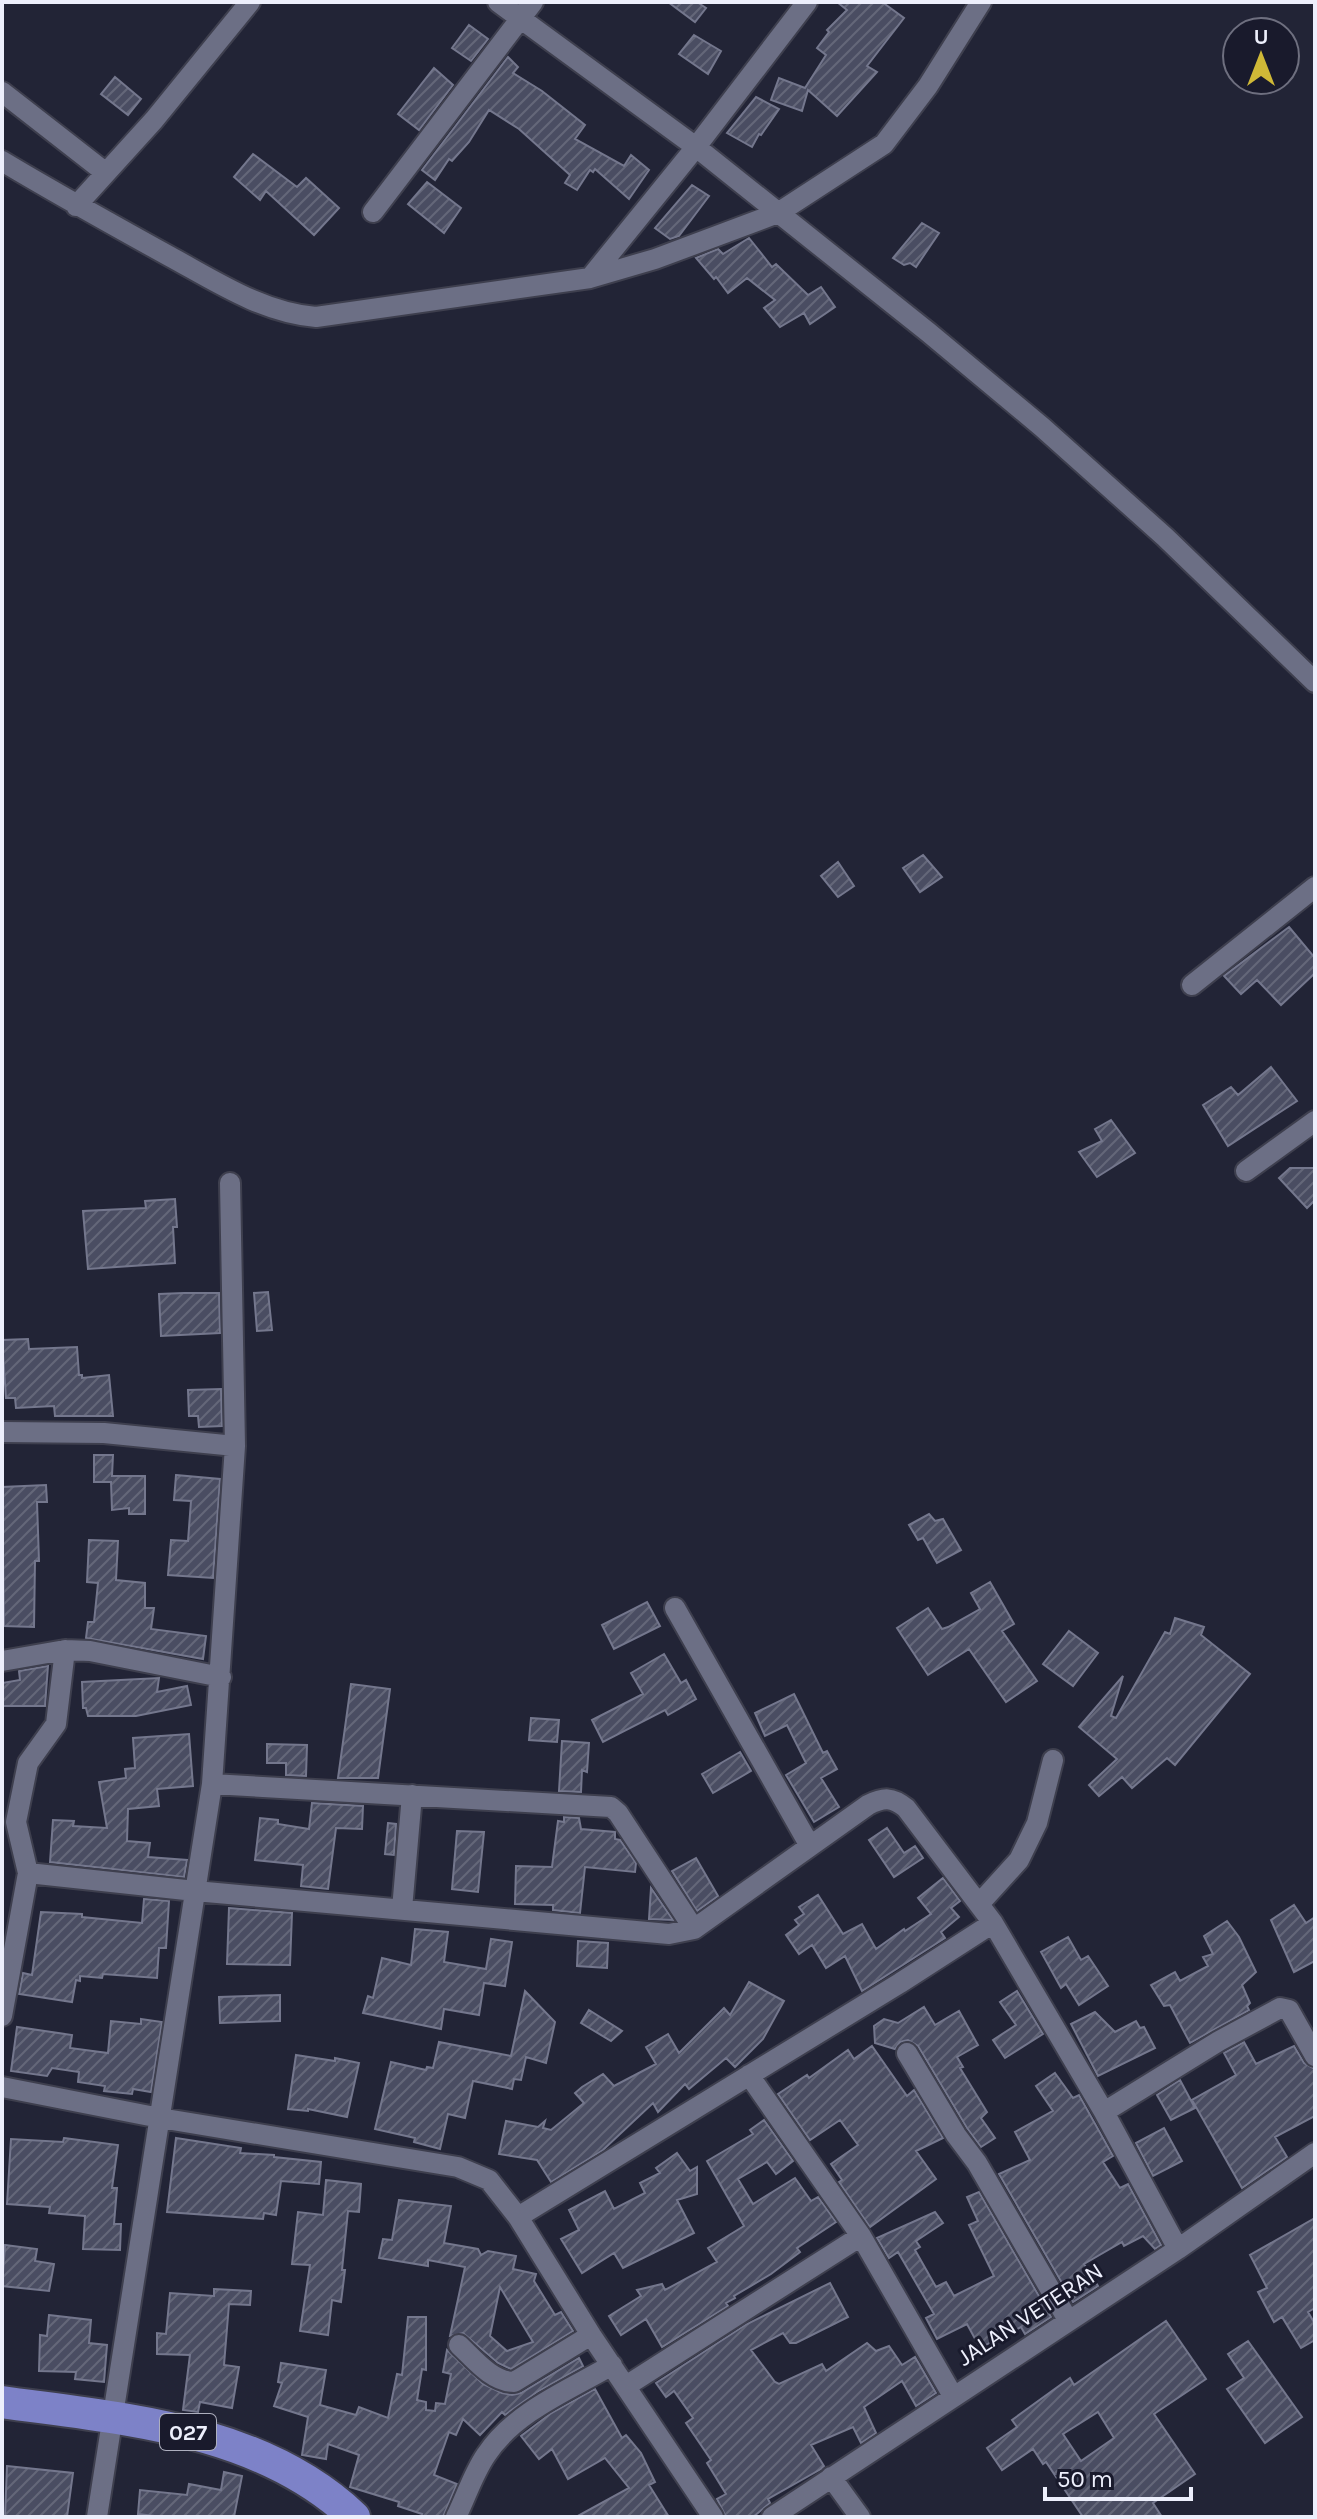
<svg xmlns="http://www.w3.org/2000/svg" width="1317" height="2519" font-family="Karla,sans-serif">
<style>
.building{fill:url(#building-hatch);stroke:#74778d;stroke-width:2;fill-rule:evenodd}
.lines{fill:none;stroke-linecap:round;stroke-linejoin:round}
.minor-casing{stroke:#3e3f4e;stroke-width:24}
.primary-casing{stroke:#3e3f4e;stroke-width:36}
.minor{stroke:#6c6f85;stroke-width:20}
.primary{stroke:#7d82c8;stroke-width:32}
.labels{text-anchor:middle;stroke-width:6;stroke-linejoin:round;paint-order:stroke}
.shield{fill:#191a2c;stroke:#adafbe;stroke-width:2}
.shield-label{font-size:22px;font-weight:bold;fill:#edeffc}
.street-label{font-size:24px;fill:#edeffc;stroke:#191a2c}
</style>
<defs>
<pattern id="building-hatch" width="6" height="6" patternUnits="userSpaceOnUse" patternTransform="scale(2)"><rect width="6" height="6" fill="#4a4d62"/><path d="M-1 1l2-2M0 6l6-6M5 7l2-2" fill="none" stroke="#646779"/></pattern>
</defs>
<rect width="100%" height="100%" fill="#222436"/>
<path class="building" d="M668,2H697L706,8L695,22Z
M837,2H882L904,18L867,66L877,72L837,116L808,90L802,111L771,100L779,78L805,88L826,55L817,48L829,32L827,30L847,10Z
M469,25L488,39L471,61L452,48Z
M694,35L721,51L708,74L679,54Z
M508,57L518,67L513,73L542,91L585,125L575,139L624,166L631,155L649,170L629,199L595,169L593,172L590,170L577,190L565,183L570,175L519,129L489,110L469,142L452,161L449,159L435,180L422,170Z
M434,68L453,85L419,130L398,114Z
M115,77L141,99L128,115L101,94Z
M756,97L779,109L761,135L759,134L752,147L727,133Z
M253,154L297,187L306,178L339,208L314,235L266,191L260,200L234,177Z
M427,182L461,208L444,233L408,204Z
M692,185L709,196L679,236L670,239L655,228Z
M922,223L939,233L916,267L910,263L904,265L893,258Z
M749,238L772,267L776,264L808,295L821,287L835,307L810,324L804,313L780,327L764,308L775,300L747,278L728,293L716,277L714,279L696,258L718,249L723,254Z
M923,855L942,877L920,892L903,868Z
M838,862L854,886L838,897L821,876Z
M1289,927L1315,958V973L1281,1005L1257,980L1241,994L1224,976Z
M1271,1067L1297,1101L1228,1146L1203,1105L1231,1087L1238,1095Z
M1111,1120L1135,1153L1097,1177L1079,1152L1102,1141L1095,1129Z
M1290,1168H1315V1200L1307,1208L1279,1178Z
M175,1199L177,1227H173L175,1263L88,1269L83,1211L146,1208L145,1201Z
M268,1292L272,1330L257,1331L254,1293Z
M184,1293H219L220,1333L161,1336L159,1294Z
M28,1339L29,1349L77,1347L79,1375H82V1378L109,1375L113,1416H55L54,1406L16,1408L15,1398H6L2,1340Z
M221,1389L222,1426L199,1427L198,1416H189L188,1390Z
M94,1455H113L112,1476H145V1514H129V1508L112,1510L111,1482H94Z
M176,1475L220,1479L213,1578L168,1575L171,1540L188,1541L191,1501L174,1500Z
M46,1485L47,1502H37L39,1561H35L34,1627L4,1626L2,1487Z
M929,1514L935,1521L943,1519L961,1550L937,1563L923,1538L918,1540L909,1525Z
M89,1540L118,1541L116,1580L145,1583V1608H154L151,1629L206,1636L203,1659L86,1638L88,1622H94L98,1583L87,1582Z
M990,1582L1014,1624L1002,1631L1037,1681L1006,1702L969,1649L928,1675L897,1628L928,1608L942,1629L948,1627L980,1609L971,1593Z
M647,1602L660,1626L614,1649L602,1625Z
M1175,1618L1204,1627L1201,1635L1250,1674L1175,1765L1167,1758L1132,1788L1122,1777L1099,1796L1089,1785L1117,1759L1079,1727L1123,1676L1111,1716L1116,1718L1165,1632L1170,1634Z
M1069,1631L1098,1653L1073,1686L1043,1664Z
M664,1654L681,1683L686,1680L696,1699L668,1715L665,1710L603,1742L592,1720L643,1694L631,1673Z
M48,1666L45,1706H2V1683L20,1680L19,1671Z
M159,1678L157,1692L187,1686L191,1705L136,1716H88L86,1708H83L82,1682Z
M351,1684L390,1689L378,1778H338Z
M794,1694L823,1753L827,1751L837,1769L821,1778L839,1807L814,1822L786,1775L806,1763L787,1725L765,1736L755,1713Z
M531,1718L559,1720L557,1742L529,1740Z
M189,1734L193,1786L157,1789L159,1806L128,1809L127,1841L150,1843L148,1857L187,1860L184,1877L50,1862L53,1820L74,1821L73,1826L107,1828L99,1782L126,1778L125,1769L135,1768L133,1738Z
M562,1741L589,1743L587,1772L582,1770L581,1792L559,1791Z
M267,1744L307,1745L306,1776L286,1775V1763H267Z
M740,1752L751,1771L713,1793L702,1774Z
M312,1803L363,1806L362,1829L336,1828L328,1889L301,1886L303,1865L255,1860L260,1818L278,1820V1824L309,1829Z
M564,1817L579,1818L581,1829L615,1832V1839L620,1840L636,1863L635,1872L585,1867L580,1913L553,1910V1905L515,1904L516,1866L552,1867L558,1821L564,1822Z
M388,1823L396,1824L394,1855L385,1854Z
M887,1828L904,1853L915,1846L923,1858L894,1877L869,1840Z
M457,1831L484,1832L478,1892L452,1889Z
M696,1858L718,1896L697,1911L672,1871Z
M943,1878L960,1901L951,1908L959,1917L941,1932L945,1938L862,1991L845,1956L826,1968L812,1945L799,1954L786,1935L799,1925L795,1920L804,1914L799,1907L818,1895L843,1934L862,1924L876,1949L904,1929L905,1931L931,1914L918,1898Z
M651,1888L673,1920L649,1919Z
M144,1899L169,1901L166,1948H159L157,1978L103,1974L102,1978L80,1976V1981L76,1980L72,2002L19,1994L23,1973L32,1975L41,1912L82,1914V1917L142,1923Z
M1294,1905L1306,1923L1315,1917V1961L1294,1972L1271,1920Z
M229,1908L292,1913L290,1965L227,1964Z
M1227,1921L1239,1937L1256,1972L1242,1985L1250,2003L1247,2006L1249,2010L1190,2043L1170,2005L1164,2006L1151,1985L1175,1972L1180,1981L1208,1966L1203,1957L1213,1954L1204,1936Z
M415,1929L448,1932L444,1962L486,1969L491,1939L512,1942L505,1986L484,1983L479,2015L444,2009L441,2029L363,2013L368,1996L373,1998L382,1958L411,1965Z
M1068,1937L1081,1960L1088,1956L1108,1986L1079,2005L1066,1984L1061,1988L1041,1952Z
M578,1941L608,1943L607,1968L577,1966Z
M749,1982L784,2001L763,2039L735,2067L726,2058L689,2089L685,2084L658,2112L653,2103L603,2150L551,2182L537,2160L499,2154L506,2121L538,2127L545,2121L543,2128L551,2130L584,2103L575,2093L582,2087L603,2074L614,2086L656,2064L646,2047L668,2034L679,2053L724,2008L730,2015Z
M525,1991L555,2022L546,2063L526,2057L521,2080L514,2079L512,2089L473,2081L465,2118L448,2114L440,2149L414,2142L415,2138L375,2129L391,2062L426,2070L427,2067L433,2068L439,2042L511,2056Z
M1017,1991L1043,2034L1005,2058L993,2040L1016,2025L1000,2002Z
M280,1995V2021L220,2023L219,1997Z
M924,2007L935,2025L959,2011L978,2045L957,2057L963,2067L960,2068L987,2112L981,2118L995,2138L981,2147L967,2128L918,2046L908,2040L900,2042L895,2049L875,2043L874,2026L884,2019L898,2023Z
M589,2010L622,2031L611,2041L581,2023Z
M1095,2012L1115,2032L1136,2021L1140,2028L1144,2027L1155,2048L1098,2076L1071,2024Z
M141,2019L162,2022L151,2092L133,2089L132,2094L104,2091L105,2086L78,2082L79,2072L52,2068L47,2076L11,2071L17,2027L72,2035L70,2048L108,2053L111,2021L141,2024Z
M1244,2042L1256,2064L1294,2046L1304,2063L1315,2069V2116L1275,2137L1287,2157L1242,2188L1192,2100L1236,2075L1224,2053Z
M872,2046L907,2096L914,2090L943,2138L916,2151L936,2179L870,2227L839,2182L842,2180L831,2164L858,2145L840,2120L810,2140L778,2094L807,2075L809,2078L848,2050L854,2059Z
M296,2055L335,2061V2058L359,2063L347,2117L308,2109V2111L288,2109Z
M1055,2073L1073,2098L1079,2095L1113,2156L1103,2162L1120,2188L1128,2184L1161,2245L1155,2249L1143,2236L1124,2246L1122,2242L1084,2264L1098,2286L1073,2302L999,2174L1030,2160L1015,2132L1053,2111L1036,2086Z
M1180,2080L1195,2108L1171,2120L1157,2095Z
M764,2120L793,2161L776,2174L767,2162L738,2179L753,2204L795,2178L811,2201L818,2197L836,2222L797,2248L800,2252L771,2274L734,2296L735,2298L726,2303L728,2306L662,2347L646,2319L621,2335L609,2316L641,2296L637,2290L662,2284L665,2290L717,2262L708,2248L744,2226L707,2161L753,2134L750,2130Z
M1164,2128L1182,2161L1153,2176L1136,2143Z
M64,2138L118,2145L112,2188H117L114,2224H121L120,2250L83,2249L85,2216L49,2213L50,2207L7,2204L11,2139L63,2142Z
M176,2138L241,2148L240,2153L274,2155V2157L321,2162L319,2184L281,2181L276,2215L264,2213L263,2219L167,2212Z
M677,2153L690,2171L697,2167V2194L677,2200L694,2233L623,2268L614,2253L582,2273L561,2239L579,2230L569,2210L605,2191L614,2209L645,2193L640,2183L660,2173L656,2168Z
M326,2180L361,2184L359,2212L348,2211L342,2270H345L341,2302L332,2300L328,2335L300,2331L310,2265L292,2264L298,2212L323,2215Z
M979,2192L1051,2317L1025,2334L1021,2327L980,2348L967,2324L937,2339L926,2318L934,2314L898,2252L889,2258L877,2238L935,2212L943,2223L916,2241L920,2247L915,2250L936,2287L946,2282L954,2296L994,2276L969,2225L978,2221L967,2197Z
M399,2200L451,2206L444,2243L478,2249L481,2255L488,2251L516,2256L513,2269L536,2274L534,2281L555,2315L561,2312L573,2331L511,2369L498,2363L463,2333L450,2336L465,2267L428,2260V2266L379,2258L383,2239L392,2240ZM500,2287L533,2342L507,2351L490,2336Z
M1315,2218V2308L1308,2312L1315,2324V2340L1301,2348L1282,2317L1274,2322L1258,2292L1267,2288L1250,2255Z
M5,2245L37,2249L35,2261L54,2264L49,2291L2,2286Z
M830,2283L848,2317L796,2343H790L783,2333L751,2350L775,2382L779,2384L822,2364L826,2371L867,2343L876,2351L889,2346L902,2365L915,2357L936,2393L916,2406L902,2381L864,2407L876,2433L861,2443L853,2427L811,2445L824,2466L821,2469L768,2499L770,2503L753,2517H726L717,2499L726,2494L707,2463L711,2460L686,2423L693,2418L674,2391L666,2397L656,2383L747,2324Z
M214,2289L251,2291L250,2305L229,2304L224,2365L239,2367L232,2408L200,2402L198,2412L183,2410L190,2355L157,2354V2333L166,2334L170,2293L214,2296Z
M49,2315L91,2320L89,2343L107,2345L104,2382L75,2379L76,2372L39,2371L40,2335L47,2336Z
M408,2317H426V2370L422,2369L417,2400L426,2402V2410L435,2411L436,2403L445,2404L451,2374L443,2372L447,2350L483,2384L502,2393L512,2395L521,2393L579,2358L583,2366L537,2392L505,2415L502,2412L480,2435L463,2419L456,2435L449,2432L434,2475L457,2484L443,2517H421L422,2514L398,2506L399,2502L350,2487L359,2455L328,2444L326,2459L302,2455L308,2417L274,2406L282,2383L278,2382L281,2363L326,2370L320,2405L356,2415L359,2407L388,2418L397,2374L402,2375Z
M1166,2321L1206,2379L1154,2414L1195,2474L1153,2503L1162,2517H1083L1046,2462L1043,2464L1033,2449L1002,2470L987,2448L1017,2427L1012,2420L1070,2378L1074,2385ZM1098,2412L1114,2438L1081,2461L1063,2434Z
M1248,2341L1302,2417L1265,2443L1227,2389L1244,2378L1228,2354Z
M595,2389L622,2438L626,2435L641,2453L655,2482L649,2485L669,2517H576L629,2488L605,2458L568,2479L552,2449L539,2459L521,2436L550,2414Z
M7,2466L73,2473L67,2517H5Z
M224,2472L242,2476L234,2517H163L138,2514L140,2490L187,2495L189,2484L221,2490Z"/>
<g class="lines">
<g class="minor-casing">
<path id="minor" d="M498,2L696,147L928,332L1042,427L1165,537L1315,682
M2,92L106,173
M2,161C57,194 113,225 169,256C215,281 263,313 316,317L590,278L655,259L778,213L884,144L928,86L981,2
M76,206L154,120L250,2
M373,212L533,2
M590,278L696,147L807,2
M1192,985L1315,887
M1246,1171L1315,1121
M2,1432L104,1433L235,1446
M675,1608L810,1846
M2,1661L65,1650L90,1651L221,1677
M212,1784L611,1807L618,1813L694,1929
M28,1873L195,1891L669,1934L694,1929L868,1805C884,1797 892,1797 906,1808L993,1923L1104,2112L1178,2249
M980,1903L1019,1860L1037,1823L1053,1760
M402,1909L412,1795
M2,2016L28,1873L16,1822L28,1763L56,1724L65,1650
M907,2053L956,2135L977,2163L1068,2320
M749,2075L861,2236L953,2396
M2,2087L160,2118L458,2167L489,2180L518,2217L591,2335L713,2517
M1104,2112L1219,2041L1280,2008L1289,2010L1315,2056
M518,2217L900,1983L993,1923
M459,2345C474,2359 492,2382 514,2382L591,2335
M626,2386L861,2236
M831,2477L860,2517
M97,2517L212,1784L235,1446L230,1183
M456,2517C466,2497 473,2474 486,2455C514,2412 569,2390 612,2365
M772,2517L1178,2249L1315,2153"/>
</g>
<g class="primary-casing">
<path id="primary" d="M2,2402C124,2419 260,2428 354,2517"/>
</g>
<use href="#minor" class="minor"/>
<use href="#primary" class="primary"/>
</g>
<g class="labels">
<rect class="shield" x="160" y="2414" width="56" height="36" rx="6"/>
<g class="shield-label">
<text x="188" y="2440">027</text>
</g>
<g class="street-label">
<text transform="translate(1030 2314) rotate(-33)" y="8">JALAN VETERAN</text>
</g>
</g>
<rect width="1317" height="2519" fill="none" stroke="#edeffc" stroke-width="8"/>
<g transform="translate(1261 56)"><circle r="38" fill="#191a2c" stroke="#6e6f7f" stroke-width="2"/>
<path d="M0-6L14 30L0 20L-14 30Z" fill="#cfb837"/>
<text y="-12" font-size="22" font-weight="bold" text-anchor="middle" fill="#edeffc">U</text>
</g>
<path d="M1045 2487v12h146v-12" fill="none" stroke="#edeffc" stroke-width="4"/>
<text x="1057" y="2487" font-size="24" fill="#edeffc" stroke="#191a2c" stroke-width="6" paint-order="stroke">50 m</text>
</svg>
